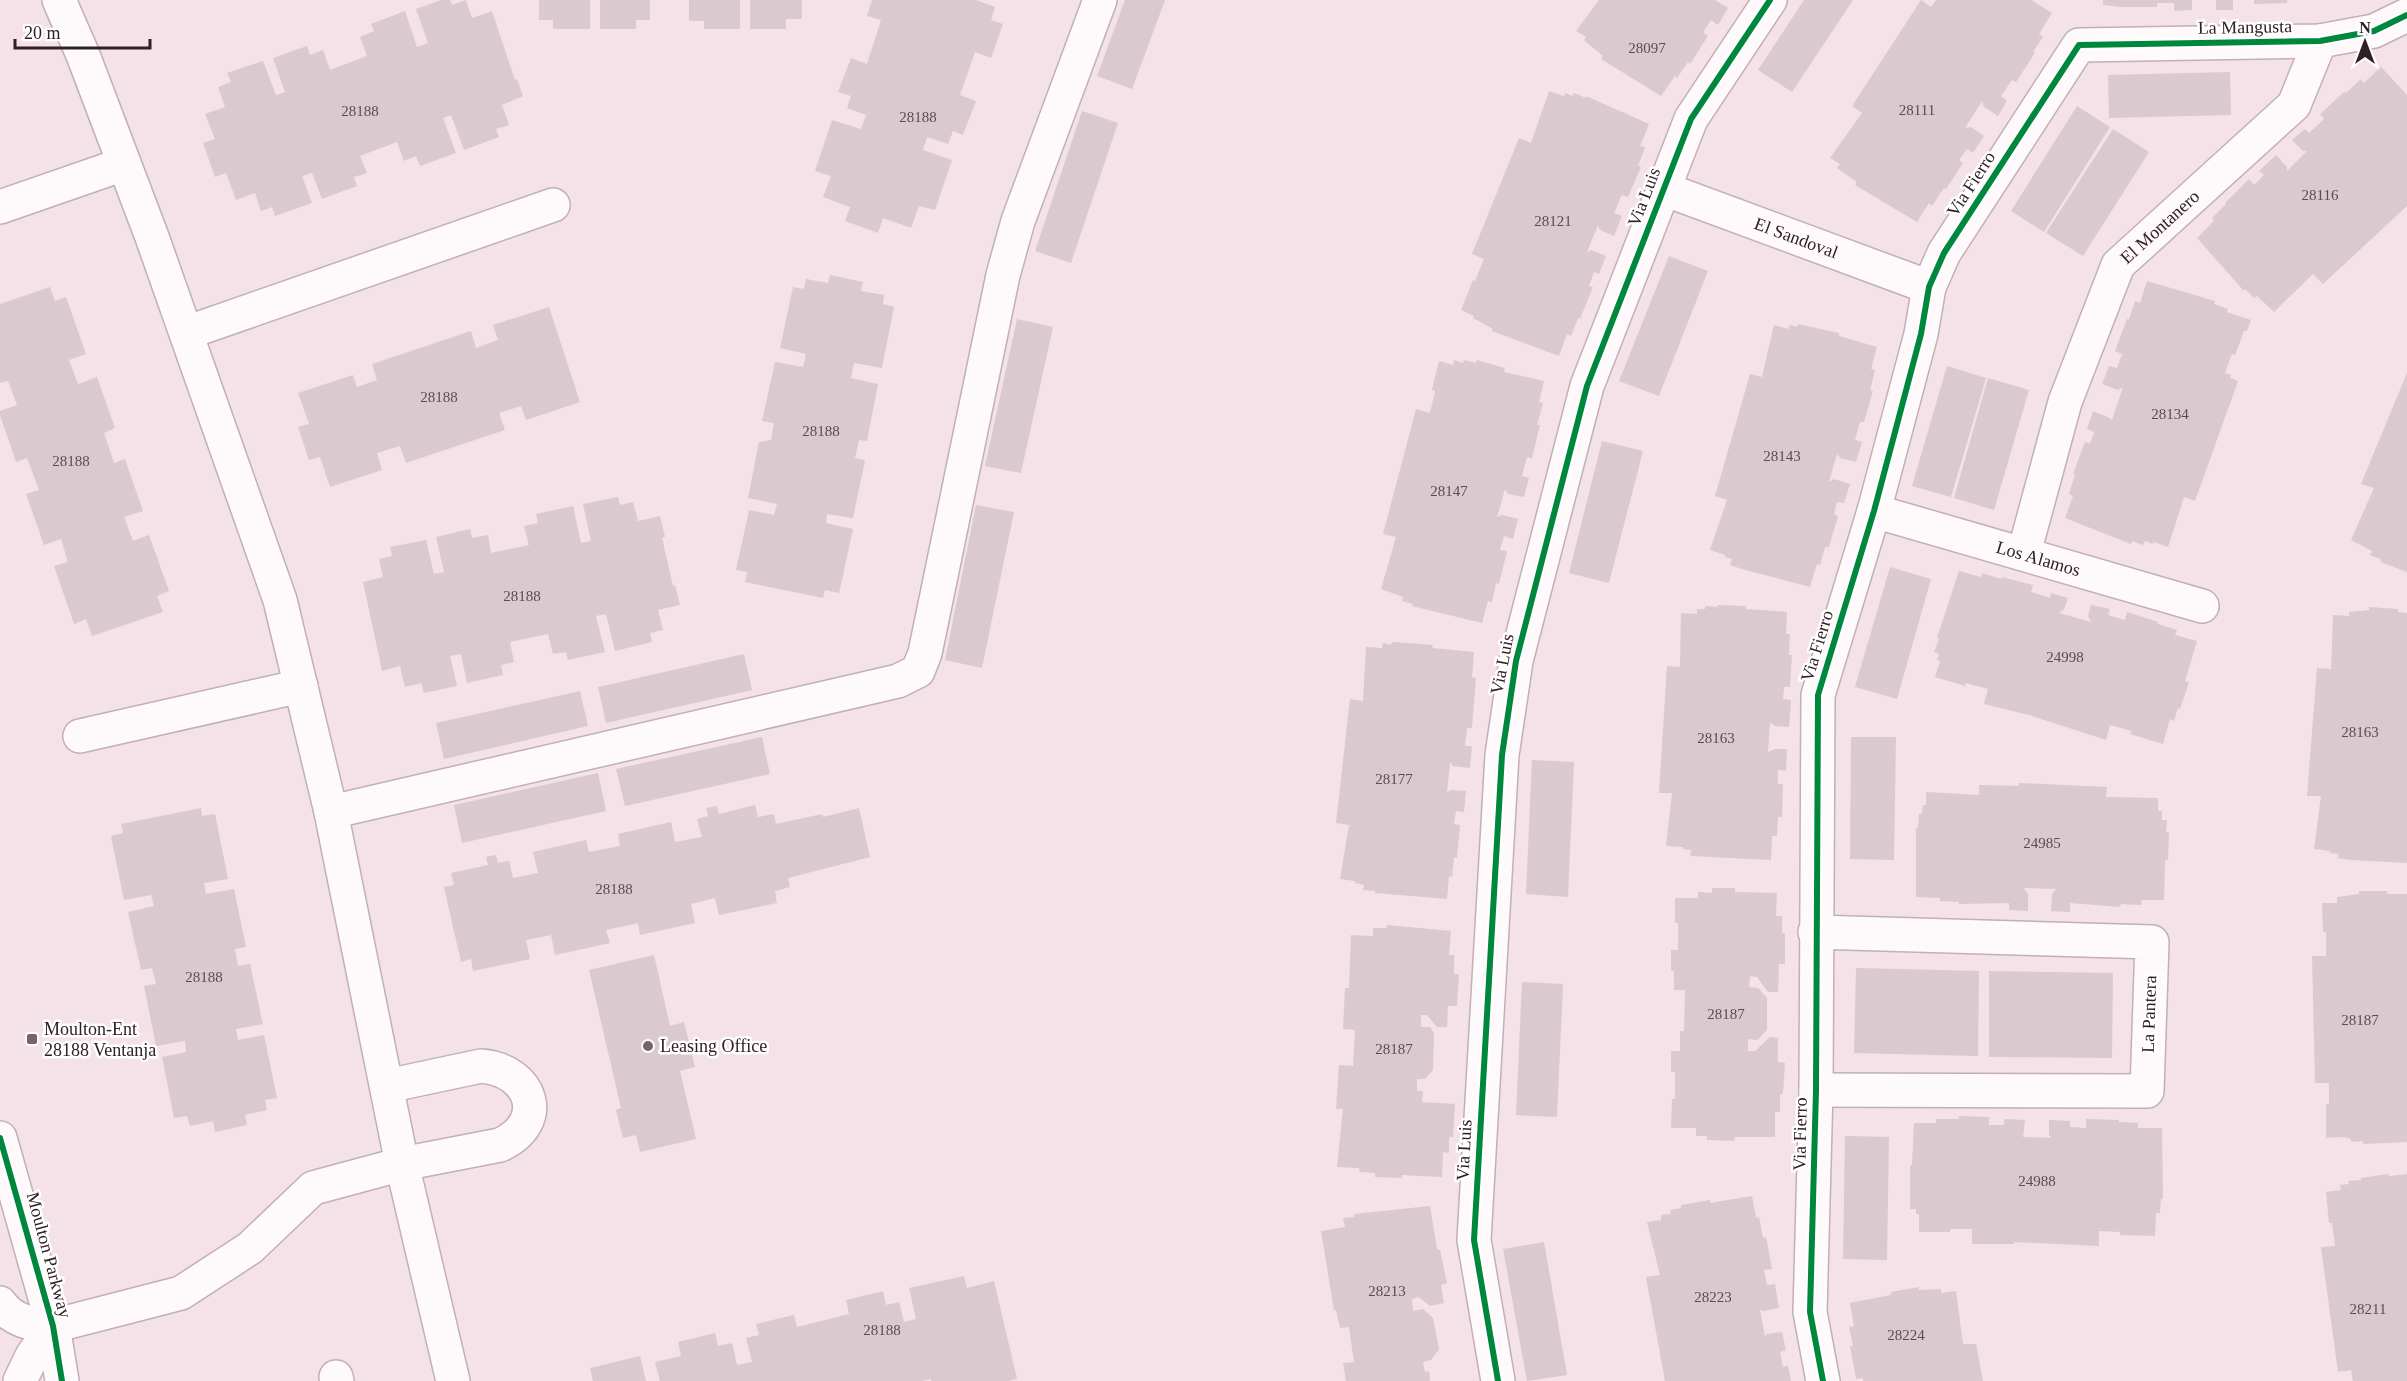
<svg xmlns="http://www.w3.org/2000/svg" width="2407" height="1381" font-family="Georgia,serif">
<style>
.building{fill:#dac9cf}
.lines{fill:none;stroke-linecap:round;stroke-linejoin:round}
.minor-casing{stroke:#c1b0b6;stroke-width:36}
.major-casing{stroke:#c1b0b6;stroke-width:36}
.minor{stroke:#fefafc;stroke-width:33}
.major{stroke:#fefafc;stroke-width:33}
.cycleway-casing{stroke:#fff;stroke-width:10}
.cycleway{stroke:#00873e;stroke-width:6}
.poi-dot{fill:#75646a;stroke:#fff;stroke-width:2}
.labels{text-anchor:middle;stroke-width:5;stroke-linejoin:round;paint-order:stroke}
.number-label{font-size:15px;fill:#5c4c52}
.street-label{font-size:18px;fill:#302026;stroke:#fff}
.poi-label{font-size:18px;fill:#302026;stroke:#fff;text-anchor:start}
</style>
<rect width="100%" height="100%" fill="#f5e1e8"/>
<path class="building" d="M441,0H450L452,5L466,0L472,18L492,11L515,80L517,79L523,96L502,105L509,125L496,129L499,137L464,150L451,115L443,118L456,153L420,166L416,156L404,161L397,142L360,156L367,173L354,177L357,186L322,199L312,173L302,176L312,203L275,216L272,207L261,211L255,193L236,200L226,173L215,177L203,143L215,139L205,114L225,107L218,87L231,82L227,73L263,61L276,95L285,92L273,58L307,46L310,55L323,50L330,70L367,56L360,37L374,31L371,24L405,11L417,47L428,43L416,9Z
M539,0H590V29H553V20H539Z
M600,0H650V20H636V29H600Z
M689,0H740V29H704V21H689Z
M750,0H802V19H786V29H750Z
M872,0H976L995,7L991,20L1003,24L991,58L975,52L960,95L976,101L963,135L953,131L948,144L927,137L923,150L952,160L935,210L919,206L911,228L883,218L878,233L845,221L850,207L823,197L831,176L815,171L832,120L861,129L866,115L847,108L851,96L838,92L851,58L867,64L881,20L867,16Z
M1125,0H1165L1132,89L1097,76Z
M1599,0H1715L1728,8L1718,25L1711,20L1703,32L1708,36L1690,64L1688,62L1677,78L1675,76L1661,96L1601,59L1603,56L1584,40L1586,37L1576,31Z
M1804,0H1853L1792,92L1758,70Z
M1921,0L1931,7L1936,0H2031L2052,13L2039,34L2043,37L2033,52L2035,53L2016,82L2012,80L2001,96L2007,101L1998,116L1984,107L1982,101L1965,128L1971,127L1984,136L1973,153L1967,149L1959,160L1963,163L1946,189L1944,188L1932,206L1929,203L1917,222L1855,185L1857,182L1837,168L1840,164L1830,158L1862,113L1852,106Z
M2103,0H2192V10L2174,11V3H2157V7H2122L2103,5Z
M2216,0H2233V10H2216Z
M2254,0H2287V3L2254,4Z
M2381,67L2407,95V206L2323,284L2313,274L2274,312L2257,296L2254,298L2245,289L2244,291L2197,238L2214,221L2212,218L2226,204L2225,203L2249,179L2254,185L2264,175L2259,171L2276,155L2287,167V171L2307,151H2303L2292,140L2305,129L2309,133L2324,119L2320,114L2344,92L2346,93L2361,79L2364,83Z
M2230,72L2231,115L2109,118L2108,75Z
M1549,91L1564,96L1566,93L1572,96L1574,93L1586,98V96L1649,124L1640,146L1645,147L1638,166L1641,167L1628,197L1622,195L1614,213L1622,216L1614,236L1600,230L1598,225L1587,252L1591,250L1606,256L1599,274L1594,272L1589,286L1593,287L1580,319L1578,318L1571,336L1567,334L1559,356L1492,331L1493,329L1473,318L1474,316L1461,310L1473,280L1475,281L1484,259L1472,254L1519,138L1531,143Z
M2077,106L2110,127L2044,232L2011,211Z
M1082,111L1118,123L1071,263L1035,251Z
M2113,129L2149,152L2083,256L2046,233Z
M1669,256L1708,271L1659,396L1619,381Z
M830,275L863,282L861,291L884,295L883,304L894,307L882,368L854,363L851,378L878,384L867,441L859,440L855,458L865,460L853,518L827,514L826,523L853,529L839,593L825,590L823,598L745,582L747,572L736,570L749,510L774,515L777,504L748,498L759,442L771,440L774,423L762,421L775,362L803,367L806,354L780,348L793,287L804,289L806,279L828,283Z
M2147,281L2215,301L2214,304L2228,309L2227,312L2251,320L2247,331H2244L2235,355L2232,354L2225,373L2231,375L2230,378L2238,381L2195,501L2184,497L2168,547L2154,542L2153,544L2145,541L2143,545L2132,541L2131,544L2065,518L2073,496L2069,494L2075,475L2073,474L2085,442L2090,444L2094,432L2087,429L2093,411L2108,417L2112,420L2123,387L2118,390L2102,384L2109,366L2117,368L2122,354L2115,351L2127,319H2129L2135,301L2140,303Z
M50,287L55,301L66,297L86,354L69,360L78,384L97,377L115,428L104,433L114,463L125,459L143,511L124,517L133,541L149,535L169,591L157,596L163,612L92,636L86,619L74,624L54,566L68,562L61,539L44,545L26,494L39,490L27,458L16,462L0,415V411L17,405L8,381L0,383V304Z
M549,307L580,402L526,420L521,406L499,413L505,430L406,463L400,446L377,453L382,470L330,487L320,457L309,460L298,427L309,424L298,393L353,375L357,387L377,380L372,364L471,331L476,348L498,340L493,325Z
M1017,319L1053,327L1021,473L985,466Z
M1798,324L1839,333V336L1877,347L1871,369L1875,370L1870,390L1873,391L1864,422H1860L1855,440L1862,442L1856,462L1840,458L1837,454L1829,482L1834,479L1850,484L1844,503L1837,502L1834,514L1838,516L1829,547H1825L1820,565L1817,564L1810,587L1742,569L1730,565L1732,559L1725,557V555L1710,550L1727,500L1715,496L1750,374L1762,377L1774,325L1788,329L1790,325L1797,327Z
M1454,360L1463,363L1464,360L1476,363L1477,360L1505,368L1504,372L1544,381L1539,402L1543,403L1537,425H1540L1532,458L1527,457L1522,476L1529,478L1524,497L1508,494L1505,489L1497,517L1502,515L1518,519L1513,539L1504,536L1500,550L1507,551L1499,584L1496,583L1492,602L1488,601L1482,623L1412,606L1413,604L1402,601L1403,597L1381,589L1396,537L1383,534L1416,409L1430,413L1435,391L1432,390L1439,361L1453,365Z
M1947,366L1986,378L1951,497L1912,486Z
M2407,373V572L2381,562V559L2370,555L2372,551L2351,540L2374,488L2361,484Z
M1988,378L2029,390L1994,510L1954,498Z
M1602,441L1643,451L1609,583L1569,573Z
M618,497L620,505L633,502L638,521L660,516L665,537L662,538L673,586L675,585L680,605L658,610L663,630L650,633L652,642L615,651L606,614L596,616L605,652L568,660L566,652L553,654L548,634L510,642L514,662L501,665L503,675L467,683L461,654L450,656L457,686L424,693L421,683L405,687L400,666L382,671L363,582L383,577L379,559L392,556L390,547L426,540L434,574L444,572L436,537L470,529L472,538L488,535L491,553L529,545L524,526L538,523L536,514L573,506L581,543L591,541L583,504Z
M976,505L1014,512L982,668L945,660Z
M1890,567L1931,579L1897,699L1855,687Z
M1959,571L1981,577L1982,573L2001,579L2002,577L2033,585L2031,592L2050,598L2051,593L2068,598L2064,609L2059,613L2091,622L2088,616L2091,605L2110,609L2108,615L2125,620L2127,612L2158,622V624L2177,630L2175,635L2197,641L2185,681L2189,682L2180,709L2178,708L2174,721L2170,719L2163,744L2130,734L2132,731L2110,725L2106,740L2029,715L1984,704L1988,689L1966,683L1965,686L1935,677L1940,661L1937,660L1939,654L1934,652L1939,639L1937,638Z
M1718,605L1746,606V609L1787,612L1786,634H1790L1789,655H1792L1790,687H1784L1783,699L1791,700L1789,727L1775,726L1770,722L1768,752L1775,749H1787L1786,771L1778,770V784H1783L1782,817H1778L1777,836H1772L1771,860L1690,856L1691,850L1683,849V847L1666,846L1672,793H1659L1667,666L1680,667L1681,613L1697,614V609H1705V606L1718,607Z
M2369,607L2398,609V612L2407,613V863L2351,860L2338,858V854L2330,853V851L2314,849L2321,796H2307L2317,668L2331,669L2333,615L2349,616V612L2369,610Z
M1392,642L1433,645L1432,648L1474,652L1472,677L1476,678L1472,728H1467L1465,746H1472L1470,768L1453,766L1450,762L1447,793L1450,790L1466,791L1464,812L1456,811L1454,824L1460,825L1457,858L1454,857L1452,877L1449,876L1447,899L1375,893V891L1363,890L1364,885L1355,883V881L1340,879L1349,825L1336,823L1350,699L1363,701L1366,647L1382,648L1383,643L1391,645Z
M744,654L752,690L606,723L598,687Z
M580,691L588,726L444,759L436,723Z
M762,737L770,774L625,806L616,769Z
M1851,737H1896L1894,860L1850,859Z
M1532,760L1574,762L1568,897L1526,894Z
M598,773L606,811L462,843L454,805Z
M2019,783L2107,787L2106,797L2158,798V811H2162V820H2167L2166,832H2169L2168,860H2165L2164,900H2142L2141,905L2121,904L2120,907L2070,903V912L2051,911L2052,894L2056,889L2024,888L2028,894V911L2009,910V903L1959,904V902L1940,901V898L1916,897V828H1918L1919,814H1922L1923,805H1926V792L1979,795V785L2019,786Z
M755,805L758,817L774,814L776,824L822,814L823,817L859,808L870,857L788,878L790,887L775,891L777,903L719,915L715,898L691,904L695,923L640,935L638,923L606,930L610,943L555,955L551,935L526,940L530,959L473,971L471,959L461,962L444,887L454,885L451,873L488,865L486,857L496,855L498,863L509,861L513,878L538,873L533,852L586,840L589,852L620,846L618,834L671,822L675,842L702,837L697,819L708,816L706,808L717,806L719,814Z
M201,808L202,816L215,814L228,879L204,883L206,894L234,889L246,947L235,949L238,966L250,964L263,1024L236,1029L238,1040L264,1035L277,1098L265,1100L267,1110L245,1115L247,1125L215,1132L213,1121L190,1126L187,1116L174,1118L162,1057L186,1052L185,1041L156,1046L144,986L156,984L152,968L141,970L128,912L154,906L151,895L124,900L111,836L123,833L121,824Z
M1712,888H1735V892L1777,893L1776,916H1782V933H1785V964H1779L1778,992H1768L1757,977L1750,976L1749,987L1758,988L1767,998V1030L1757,1040L1748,1039V1051H1755L1770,1037L1778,1038V1062L1785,1063L1783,1093L1780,1095V1112H1775V1137H1735L1734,1141L1707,1140V1136H1696V1128H1671L1672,1099H1675V1072H1671V1051H1680V1031H1684L1685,990H1674V971H1671V950H1678V923H1675V898H1698V892L1712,893Z
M2359,891H2387V894H2407V1142L2363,1144V1141L2351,1142V1139L2343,1137L2326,1138V1104H2329V1083H2315L2312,956H2326V932H2323L2322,903H2337V897L2359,894Z
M1387,925L1451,931L1449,955H1454V974H1459L1457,1006H1448L1447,1027H1437L1427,1015H1421V1027H1430L1434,1033L1433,1070L1425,1079H1417V1091H1423L1422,1102L1455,1104L1453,1137H1449V1153L1443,1152L1442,1177L1402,1175V1178L1375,1177V1173L1360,1172L1359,1168L1337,1167L1343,1109H1336L1339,1065L1353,1066L1355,1030L1343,1029L1345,988H1349L1351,935L1373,936V928H1387Z
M654,955L670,1026L684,1022L695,1067L680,1071L696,1139L640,1152L636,1135L623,1138L616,1110L621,1108L589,970Z
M1856,968L1979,971L1978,1056L1854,1053Z
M1989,971L2113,973L2112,1058L1989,1057Z
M1522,982L1563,984L1557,1117L1516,1115Z
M1959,1116L1989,1117V1125H2004V1119L2025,1120L2023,1137L2052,1138L2049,1135V1120L2070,1121V1127L2086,1128V1119L2119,1120V1122L2138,1123V1128H2162L2163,1199H2161L2160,1213H2156L2155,1236L2120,1235V1232L2099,1231V1246L2014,1242V1244H1972V1229H1950V1232H1919V1214H1916V1209H1910V1165H1912L1914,1123H1936V1119H1959Z
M1845,1136L1889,1137L1887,1260L1843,1259Z
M2388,1174L2389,1176L2407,1174V1381H2353L2351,1370L2338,1372L2321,1247L2335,1246L2332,1223H2329L2326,1192L2341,1190L2340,1185L2349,1184L2348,1181L2361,1180V1178Z
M1752,1196L1756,1218L1759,1217L1763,1238L1766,1237L1772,1269L1764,1270L1767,1285L1775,1284L1779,1308L1763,1311L1760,1309L1765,1337L1767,1334L1782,1332L1786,1350L1780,1352L1783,1367L1788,1366L1791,1381H1665L1646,1277L1660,1275L1647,1222L1661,1220V1215L1671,1214L1670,1210L1681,1208V1205L1710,1200V1203Z
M1430,1206L1437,1249L1440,1250L1447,1283L1441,1285L1444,1303L1430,1306L1418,1297L1412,1299L1413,1311L1423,1309L1433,1318L1439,1349L1431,1360L1423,1362L1425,1372L1429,1371L1430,1381H1346L1343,1363L1354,1362L1349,1327L1340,1328L1336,1310H1334L1321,1231L1345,1227L1343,1218L1355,1217L1354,1214Z
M1544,1242L1567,1375L1527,1381L1503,1249Z
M964,1276L967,1288L994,1281L1017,1379L1008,1381H931V1379L922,1381H660L655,1362L681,1356L678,1342L715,1333L718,1346L732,1343L737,1365L752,1362L746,1338L759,1335L756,1324L794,1315L797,1327L849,1314L846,1300L883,1291L886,1305L899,1302L904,1322L916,1319L909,1288Z
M1919,1287V1290L1941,1289V1293L1956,1291L1963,1344H1976L1983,1381H1863V1378L1856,1379L1850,1346H1853L1849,1327L1854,1326L1850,1303L1891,1295V1292Z
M640,1356L646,1381H593L590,1368Z"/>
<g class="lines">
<g class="minor-casing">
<g id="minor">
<path id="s1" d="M1664,189L1929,287"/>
<path d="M0,207L124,164"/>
<path d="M186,333L553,205"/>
<path id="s2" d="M1874,511L2202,606"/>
<path id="s3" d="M2024,553L2065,402L2118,265L2294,105L2320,41"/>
<path d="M80,736L301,686"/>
<path d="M331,812L898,681L918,671L925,653L1003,275L1018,221L1100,0"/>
<path d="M1815,932L2152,942L2147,1091L1816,1090"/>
<path d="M387,1086L481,1066C532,1070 550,1122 500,1145L402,1164L453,1381"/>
<path d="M53,1326L181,1293L250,1248L313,1188L402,1164L331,812L280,600L152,237L83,55L59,0"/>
<path d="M336,1377L337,1381"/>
<path d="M1498,1381L1474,1240L1502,755L1516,661L1587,386L1691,119L1770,0"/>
<path d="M1823,1381L1810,1312L1816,1090L1818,695L1874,511L1921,334L1929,287L1944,253L2079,45L2320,41L2374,31L2407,15"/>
</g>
</g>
<g class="major-casing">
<path id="major" d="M0,1138L53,1326L62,1381
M0,1303C13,1322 32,1324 53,1326L32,1356L20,1381"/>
</g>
<use href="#minor" class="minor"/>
<use href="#major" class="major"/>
<g class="cycleway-casing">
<path id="cycleway" d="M0,1138L53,1326L62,1381
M1498,1381L1474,1240L1502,755L1516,661L1587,386L1691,119L1770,0
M1823,1381L1810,1312L1816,1090L1818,695L1874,511L1921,334L1929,287L1944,253L2079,45L2320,41L2374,31L2407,15"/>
</g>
<use href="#cycleway" class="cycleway"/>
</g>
<g class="poi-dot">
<rect x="26" y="1033" width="12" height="12" rx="3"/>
<circle cx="648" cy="1046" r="6"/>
</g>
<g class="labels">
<g class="number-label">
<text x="1647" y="53">28097</text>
<text x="1917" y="115">28111</text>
<text x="360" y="116">28188</text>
<text x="918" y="122">28188</text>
<text x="2320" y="200">28116</text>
<text x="1553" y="226">28121</text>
<text x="439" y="402">28188</text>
<text x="2170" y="419">28134</text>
<text x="821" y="436">28188</text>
<text x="1782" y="461">28143</text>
<text x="71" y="466">28188</text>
<text x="1449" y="496">28147</text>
<text x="522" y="601">28188</text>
<text x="2065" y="662">24998</text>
<text x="2360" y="737">28163</text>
<text x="1716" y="743">28163</text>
<text x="1394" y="784">28177</text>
<text x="2042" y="848">24985</text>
<text x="614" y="894">28188</text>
<text x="204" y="982">28188</text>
<text x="1726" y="1019">28187</text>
<text x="2360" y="1025">28187</text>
<text x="1394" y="1054">28187</text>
<text x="2037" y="1186">24988</text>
<text x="1387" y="1296">28213</text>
<text x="1713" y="1302">28223</text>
<text x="2368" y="1314">28211</text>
<text x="882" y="1335">28188</text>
<text x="1906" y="1340">28224</text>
</g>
<g class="street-label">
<text transform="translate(2245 27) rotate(-1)" y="6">La Mangusta</text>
<text transform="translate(1971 184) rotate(-57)" y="6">Via Fierro</text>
<text transform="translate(1644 197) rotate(-69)" y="6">Via Luis</text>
<text dy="6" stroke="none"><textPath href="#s3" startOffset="360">El Montanero</textPath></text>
<text dy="6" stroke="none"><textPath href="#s1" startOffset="141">El Sandoval</textPath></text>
<text dy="6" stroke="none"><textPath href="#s2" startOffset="171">Los Alamos</textPath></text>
<text transform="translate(1817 646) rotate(-73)" y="6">Via Fierro</text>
<text transform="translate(1502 664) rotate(-79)" y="6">Via Luis</text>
<text transform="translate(2149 1014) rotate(-88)" y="6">La Pantera</text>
<text transform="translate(1800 1134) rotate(-89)" y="6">Via Fierro</text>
<text transform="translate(1464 1150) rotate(-87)" y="6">Via Luis</text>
<text transform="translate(49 1255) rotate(75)" y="6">Moulton Parkway</text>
</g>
<g class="poi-label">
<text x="44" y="1035">Moulton-Ent<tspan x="44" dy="21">28188 Ventanja</tspan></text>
<text x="660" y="1052">Leasing Office</text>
</g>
</g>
<g transform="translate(2365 42)" stroke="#ffffff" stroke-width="4.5" paint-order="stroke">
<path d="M0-4.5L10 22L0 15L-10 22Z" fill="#302026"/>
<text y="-9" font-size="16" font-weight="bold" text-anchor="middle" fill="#302026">N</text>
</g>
<path d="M15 39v9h135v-9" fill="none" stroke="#302026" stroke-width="3"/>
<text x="24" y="39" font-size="18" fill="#302026" stroke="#ffffff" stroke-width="4.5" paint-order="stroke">20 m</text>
</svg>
